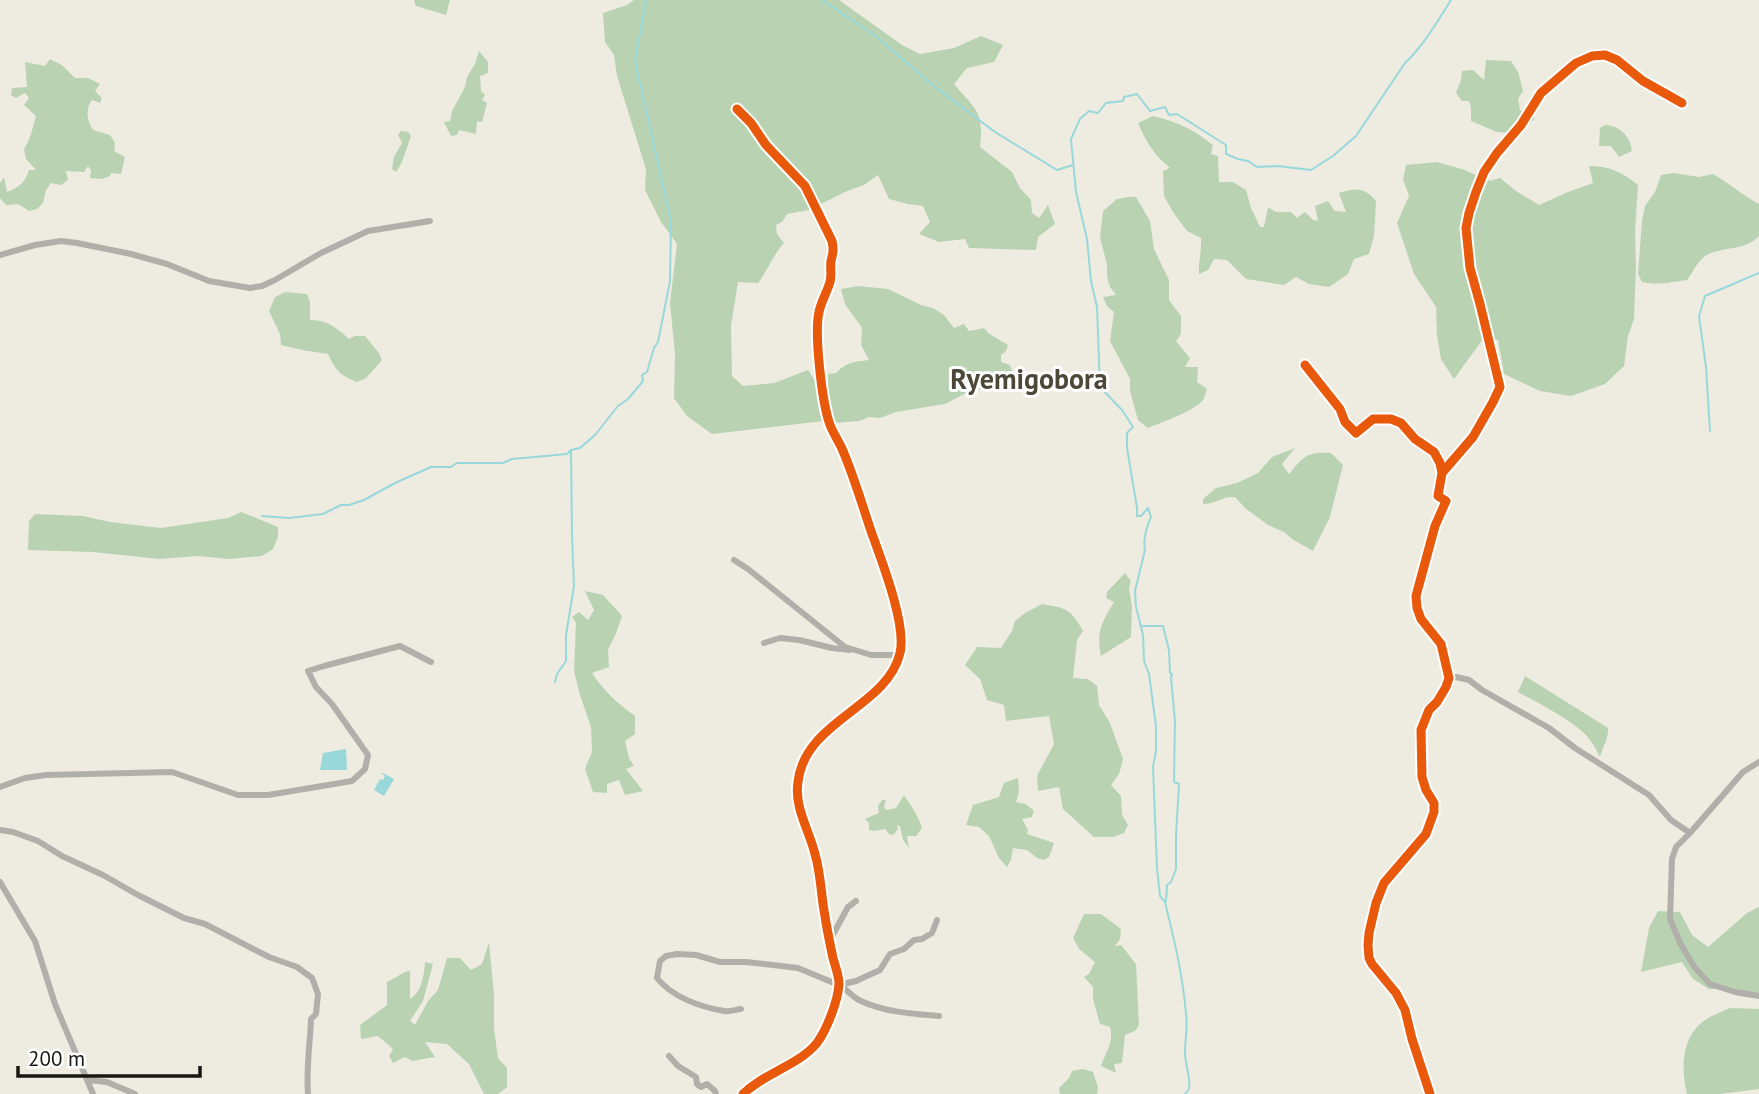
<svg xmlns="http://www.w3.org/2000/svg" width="1759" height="1094" font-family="'PT Sans',sans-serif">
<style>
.forest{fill:#b9d3b2}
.water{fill:#98d8db}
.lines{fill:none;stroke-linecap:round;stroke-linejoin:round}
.stream{stroke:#98d8db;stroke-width:2}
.minor{stroke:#b1afaa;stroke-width:6}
.cycleway-casing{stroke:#fff;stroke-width:13}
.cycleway{stroke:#e8590c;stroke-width:9}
.labels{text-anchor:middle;stroke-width:6;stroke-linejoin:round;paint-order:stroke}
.quarter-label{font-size:28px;font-weight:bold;fill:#4d4738;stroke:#fff}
</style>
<rect width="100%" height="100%" fill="#eeebe1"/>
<path class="forest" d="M414,0H450L446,15L416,6Z
M634,0H839L902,45L920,54L954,48L981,36L1003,45L994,62L967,68L954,84C976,110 984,111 980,147L1012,172L1020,188L1031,200L1032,213L1039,218L1048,205L1055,224L1038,237L1036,250L969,248L965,239L939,242L919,234L930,222L923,206L908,204L889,199L878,175L864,185L847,191L809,210L787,214L782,222L776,225L777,234L784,243C773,255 768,270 758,283L738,282L731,325L732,376L743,386L774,383L808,370L818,385L823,421L712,434L687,416L674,398L675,354L670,303L677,244L661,222L645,190L646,169L617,76L614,55L605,42L603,13L627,5Z
M479,51L488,62V73L480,76L481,91L485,95L482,100L487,103L482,122L477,121L476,134L459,130L457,135L451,136L444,122L450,121L452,111L465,87L467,77L475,64Z
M50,59L62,65L75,78H88L100,84L95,91L102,98L100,103L92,100C85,109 87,121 93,130L110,135L115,143L114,151L125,157L121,174L111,173L110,176L102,179L90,178L91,171L88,166L84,172L66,171L68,180L61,185L51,183L46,190L43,203L37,209L29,211L18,204L6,205L0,198V183L4,177L7,192C20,187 25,182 29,170H36L26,159L24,149C32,136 32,129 36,116L24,105L29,98L25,93L16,98L11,95L12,88L27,87L25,62L45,66Z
M1486,60L1511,61L1518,72L1523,91L1518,99L1520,110L1535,118L1519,134L1497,132L1471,121V108L1469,101H1462L1456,93L1461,80L1462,71L1473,70L1484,80Z
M1153,116C1180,123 1191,128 1213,145L1211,154L1218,156L1219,182H1233L1246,190L1251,208L1260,227H1264L1268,207L1276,212H1291L1297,218L1305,212L1313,220L1318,221L1315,206L1328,201L1335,211L1346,212L1339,193C1355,188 1364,187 1376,201L1374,236L1369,254L1354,259L1348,274L1329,287L1309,284L1296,277L1284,285L1246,279L1227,260L1214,259L1208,270L1199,274C1198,262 1202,251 1201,238L1187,231L1173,212L1164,196L1163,171L1170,168C1154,155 1146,142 1138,123Z
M1605,125C1619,125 1631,137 1632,151L1619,157L1611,146H1599L1600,128Z
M401,131L408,132L411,136L402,162L396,172L392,169L394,157L402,143L398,135Z
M1437,162L1462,169L1490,181L1500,178L1516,191L1539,205L1568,192L1593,183L1589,166C1610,166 1622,172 1638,185L1635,231L1636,266L1634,319L1628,336L1624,366L1605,384L1571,396L1540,391L1504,374L1498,340L1483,339L1454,379L1441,359L1437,336L1436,307L1414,274L1397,223L1409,196L1403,179L1406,165Z
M1673,173L1699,177L1713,174C1729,183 1742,195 1759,204V236C1746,251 1722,246 1705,256C1698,261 1692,273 1687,280C1669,282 1660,286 1642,282L1638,274L1642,221L1645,206L1655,192L1661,175Z
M1128,197H1136L1150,221L1154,249L1169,280V300L1181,316V334L1176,341L1190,358L1185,367H1198L1197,382L1207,389C1206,391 1204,399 1203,400C1193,412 1162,422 1148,428L1138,420L1130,391V379L1110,341L1114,312L1107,306L1103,297L1116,295L1110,287L1107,277V264L1100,238L1103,211L1117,199Z
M858,286L888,289L921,305L933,308L944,315L954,328L964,324L969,331L984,328L988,333L1008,345L1006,351L1001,355V362L1010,365L1014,376L1000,385L966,393L945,404L896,412L880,418L869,417L859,421L834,423L828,401V374L836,373C848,361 854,362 869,360L861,345L862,328L845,304L841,289Z
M285,292L307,294L310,302V320C325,319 338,328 349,339L355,336H365L379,353L382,360L366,378L357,382C340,375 336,371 328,354L302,350L281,345L280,334L269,311L275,297Z
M1295,448L1282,464L1289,474C1303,457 1307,451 1331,453L1343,465L1330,517L1313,551L1292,539L1284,532L1268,525L1245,508L1235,497C1222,496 1216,504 1203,504V499L1216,488L1237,483L1258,473L1272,457Z
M241,512L278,527V537L273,549L262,556L229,559L199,556L159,559L93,552L28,550L29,521L35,514L83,516L110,522L161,528L228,518Z
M1125,573L1131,581L1129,588L1132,607L1131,637L1101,656C1096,631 1102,622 1114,602L1106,598L1107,592Z
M585,591L603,595L622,616L616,633L608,650L609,667L592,673C604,691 617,703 635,716V734L625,741L629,758L634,766L626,769L643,791L625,795L619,780L607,784V793L593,792L585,769L592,752L591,727L580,695L574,671L576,623L572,617L579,612L588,620L594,610Z
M1042,604C1066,608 1071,609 1083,631L1077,640L1073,678L1088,679L1097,686L1099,705L1110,723L1123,759L1119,774L1111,785L1121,796L1122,815L1128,825L1124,833L1113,837H1094L1063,809L1059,787L1038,791L1037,776L1054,744L1049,716L1006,721L1004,705L987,700L980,679L965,665L977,647L1001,648L1012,631L1015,621L1025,613Z
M1525,676L1608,728C1609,737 1603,747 1600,757C1596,749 1591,740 1585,734C1568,718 1538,703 1518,692Z
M1018,778L1019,792L1016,802L1026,804L1034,811L1032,817L1022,819L1028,830L1027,834L1054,843L1049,857L1044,860L1037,858L1027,850L1013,848L1011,860L1007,867L999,858L989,836L979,827L966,825L973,805L999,797L1004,783Z
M904,795C910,804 920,819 922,828L916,836H907L909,848L903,840L900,826L897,825L898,829L893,835L889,834L885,829L874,831L869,830V823L865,819L879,813L878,806L882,800H886L884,807L886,810L896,808Z
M1759,907V995L1735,989H1709L1693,979L1682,962L1641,972L1649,928L1658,911L1680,912L1692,935L1708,947L1747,913Z
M1084,914H1101L1121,929L1120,939L1115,946L1121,945L1136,964L1139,1025L1135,1031L1125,1035L1122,1063L1114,1064L1116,1073L1101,1066C1106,1052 1114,1042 1110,1027L1100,1024L1093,999V987L1084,977L1089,974L1095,962L1079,949L1073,938Z
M489,942L494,995V1029L498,1058L507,1068V1087L498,1094H484L469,1064L447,1044L425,1042L435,1057L412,1061L405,1057L393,1063L389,1056L393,1049L378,1036L361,1039L360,1025L387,1005V982C394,979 404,971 410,971V999C422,992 424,975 425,962L433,964L423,1001L410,1021L415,1025L428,1001L438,990L447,958H460L471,970L482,964Z
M1730,1008L1759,1009V1089L1719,1094H1687C1681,1070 1681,1037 1704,1021C1711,1015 1722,1012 1730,1008Z
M1083,1069L1093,1072L1098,1087L1097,1094H1060L1059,1088L1069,1078L1072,1071Z"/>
<path class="water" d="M346,749L347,770H320L323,753Z
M383,773L394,779L384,796L374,790L380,779L383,780L385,776L382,774Z"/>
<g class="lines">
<path class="stream" d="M822,0L877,37L930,83L995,132L1057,170L1073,165
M1710,431L1706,367L1699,316L1705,296L1759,273
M262,516L289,518L323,514L341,505H349L364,500L395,483L431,467H451L457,463H503L512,459L567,454L571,450L580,448L595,435L618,406L628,399L643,381L642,375L647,372L654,348L658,342L670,281L671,221L635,61L646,0
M1141,626H1163L1169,650L1170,673L1172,674L1171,678L1175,721L1174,782L1179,784L1176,835V869L1171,882L1167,885L1166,901
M555,682L557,674L566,661V635L574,586L572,535L571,451
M1185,1094L1189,1089C1191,1077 1185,1065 1185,1052C1185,1039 1188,1027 1186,1014C1183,976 1174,939 1165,902L1160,896L1157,868L1153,767L1156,751V726L1149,674L1144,661L1143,635L1136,607L1135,591L1145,550C1143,540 1147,526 1151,517L1148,508L1141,516H1137V508L1127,448V433L1133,427L1122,410L1100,387L1097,307L1091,281L1087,239L1076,192L1071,139L1080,119L1089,111L1098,113L1106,103L1123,101L1124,97L1137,94L1150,111L1165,107L1169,115L1177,114L1226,145V154L1238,159L1248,161L1257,167L1278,166L1311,170L1333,156L1356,136L1405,63C1424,45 1437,22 1451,0"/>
<path class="minor" d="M737,109L751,123L766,145L805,186L832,241C834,250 833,253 831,261C830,268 832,275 830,282C827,292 821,302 819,312C814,334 822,400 829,422C832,432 839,441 843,451C854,477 862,504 871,531C881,559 907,625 900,653C887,708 805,720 798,782C794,807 809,830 815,854C821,874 821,896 825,916C827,930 830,944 833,958C835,966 839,975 839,984C838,1001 827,1029 817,1043C798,1066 764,1073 743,1094
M0,255L35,245L61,241L77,243L131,254L167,264L209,281L250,288L262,286L275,280L321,253L368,231L430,221
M1305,365L1340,409L1345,422L1356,433L1373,419H1391L1401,423L1415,439L1434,452L1440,463L1442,473L1473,437L1493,402L1500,387L1480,304L1470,268L1466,228L1469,213L1476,192L1484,172L1497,153L1521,125L1541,93L1576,63L1592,56L1605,55L1617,60L1643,81L1682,103
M734,560L748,569L845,647L871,655H900
M764,643L780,638L799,640L832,648L850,650
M1449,678L1456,677L1469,680L1482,690L1549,728L1575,748L1649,795L1671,820L1690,833L1743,772L1759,762
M0,787L25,778L46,775L172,772L238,795H268L352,781L365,769L368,755L332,704L316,687L308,671L324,666L400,646L431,662
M0,830L13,832L38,841L62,856L103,875L138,895L184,918L205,924L269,957L297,967L312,978L318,994L316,1014L311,1019C310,1045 306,1068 308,1094
M1690,833L1676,847L1672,859L1670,919L1680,943L1695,968L1710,984L1735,992L1759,996
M0,882L35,941L55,1004L93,1094
M830,940L848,907L856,901
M839,985C847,989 852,997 861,1001C884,1012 914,1014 939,1016
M741,1009C735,1010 729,1012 724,1011C700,1007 672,997 657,978L660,961L666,956L677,954L696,955L720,962H746L798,968L839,985L856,981L880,970L890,954L904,949L914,940L922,939L932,933L937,920
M669,1056L678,1066L696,1077L697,1084L701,1087L707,1084L715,1091L716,1094
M88,1080L107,1082L135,1094
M1430,1094L1412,1039L1405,1010L1396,993L1372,964L1369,958L1368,945L1369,933L1376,903L1384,883L1426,834L1434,812V803L1426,790L1422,777L1421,730L1429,710L1437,702L1446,687L1449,678L1441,644L1421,619L1417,608L1416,596L1435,526L1446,501L1438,496L1442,473"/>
<g class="cycleway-casing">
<path id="cycleway" d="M737,109L751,123L766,145L805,186L832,241C834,250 833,253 831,261C830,268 832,275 830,282C827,292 821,302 819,312C814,334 822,400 829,422C832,432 839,441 843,451C854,477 862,504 871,531C881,559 907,625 900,653C887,708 805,720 798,782C794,807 809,830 815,854C821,874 821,896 825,916C827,930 830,944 833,958C835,966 839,975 839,984C838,1001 827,1029 817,1043C798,1066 764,1073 743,1094
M1305,365L1340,409L1345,422L1356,433L1373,419H1391L1401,423L1415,439L1434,452L1440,463L1442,473L1473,437L1493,402L1500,387L1480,304L1470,268L1466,228L1469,213L1476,192L1484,172L1497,153L1521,125L1541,93L1576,63L1592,56L1605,55L1617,60L1643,81L1682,103
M1430,1094L1412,1039L1405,1010L1396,993L1372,964L1369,958L1368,945L1369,933L1376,903L1384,883L1426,834L1434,812V803L1426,790L1422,777L1421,730L1429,710L1437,702L1446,687L1449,678L1441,644L1421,619L1417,608L1416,596L1435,526L1446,501L1438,496L1442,473"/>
</g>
<use href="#cycleway" class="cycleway"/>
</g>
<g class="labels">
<g class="quarter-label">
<text x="1029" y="389">Ryemigobora</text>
</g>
</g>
<path d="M18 1066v10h182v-10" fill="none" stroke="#191711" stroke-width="3.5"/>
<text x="28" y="1066" font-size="21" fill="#191711" stroke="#ffffff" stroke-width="5" paint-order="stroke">200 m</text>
</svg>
